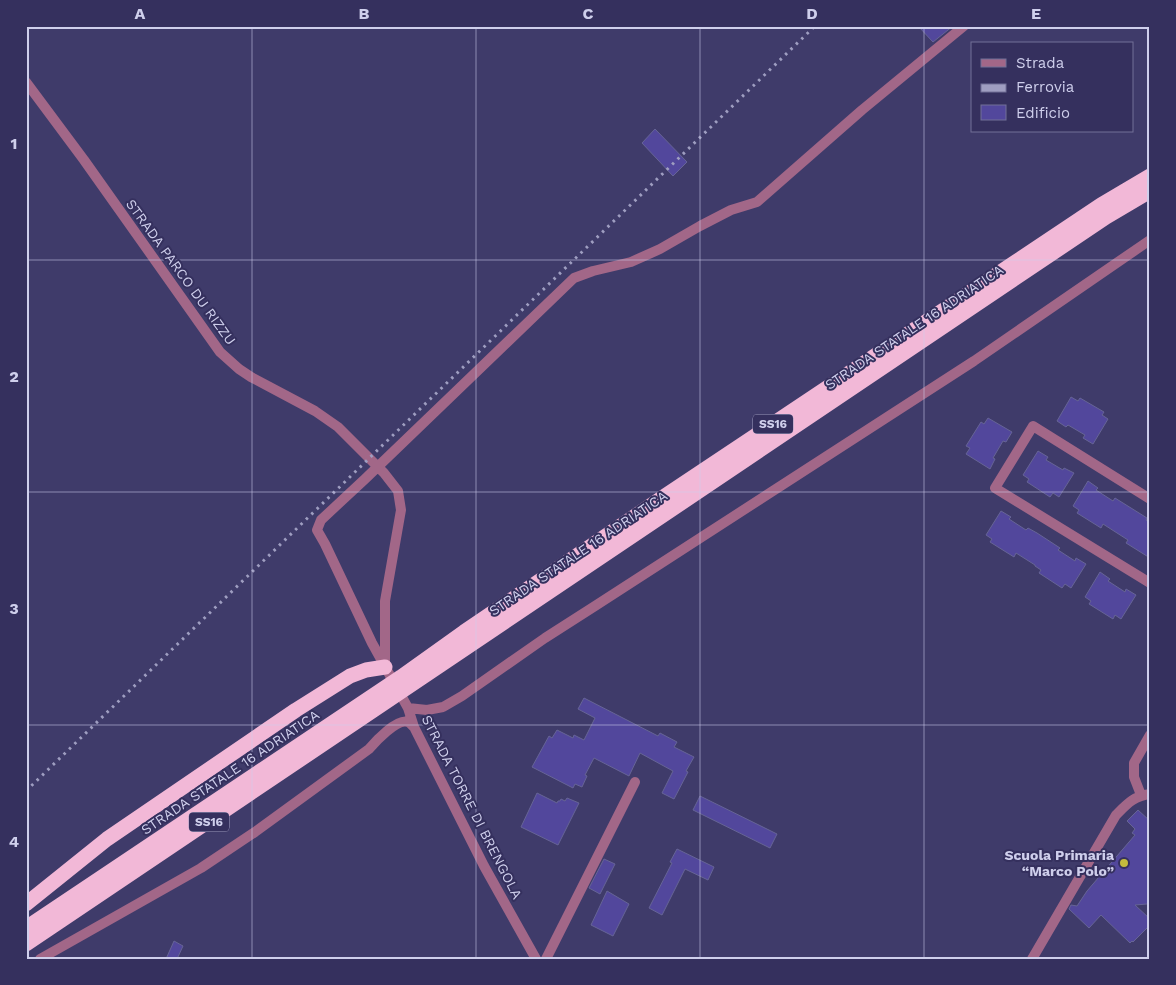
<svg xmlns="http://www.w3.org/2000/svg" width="1176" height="985" font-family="'Work Sans',sans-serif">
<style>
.building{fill:#52479c;stroke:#666496}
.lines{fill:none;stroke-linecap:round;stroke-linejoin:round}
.street{stroke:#a26788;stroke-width:10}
.highway{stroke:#f2b8d7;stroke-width:15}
.rail{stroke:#9f9ec1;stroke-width:3;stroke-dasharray:2.5 5;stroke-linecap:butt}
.grid{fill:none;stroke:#cfcfec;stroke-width:1;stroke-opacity:0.55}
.poi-dot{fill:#c4bc3d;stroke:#35305e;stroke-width:2}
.labels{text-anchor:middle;stroke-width:4;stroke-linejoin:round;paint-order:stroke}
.shield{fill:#35305e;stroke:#a19fc1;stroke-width:1}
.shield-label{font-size:12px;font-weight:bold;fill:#cfcfec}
.street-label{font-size:14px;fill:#cfcfec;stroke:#35305e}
.poi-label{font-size:14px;font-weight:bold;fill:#cfcfec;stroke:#35305e;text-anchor:end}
.neatline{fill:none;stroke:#cfcfec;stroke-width:2}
.grid-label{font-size:16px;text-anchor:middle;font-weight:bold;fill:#cfcfec}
</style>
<rect width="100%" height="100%" fill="#3f3b6a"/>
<path class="building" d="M918,26H953L933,42Z
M655,129L687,162L673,176L642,143Z
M1071,397L1078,401L1080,398L1104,412L1102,415L1108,419L1093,444L1083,438L1085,435L1068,425L1066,427L1057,421Z
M988,418L1012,432L1006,442L1003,441L993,458L995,459L990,469L966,454L970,448L966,446L981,422L984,424Z
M1038,451L1048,457L1046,460L1063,470L1064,468L1074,473L1059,497L1053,493L1050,497L1027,482L1029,479L1023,475Z
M1088,481L1098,488L1096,490L1113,501L1115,498L1147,518L1146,520L1150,523V558L1126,543L1128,540L1103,524L1101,528L1077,513L1079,510L1073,506Z
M1001,511L1011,517L1009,519L1026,530L1028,528L1037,533L1060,548L1058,550L1075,561L1076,558L1086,564L1071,588L1065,584L1062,588L1039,573L1041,570L1035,566V565L1016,553L1014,557L990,542L992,539L986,535Z
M1100,572L1110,579L1108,581L1125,592L1126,589L1136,595L1121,619L1115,615L1113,619L1089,604L1091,601L1085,597Z
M584,698L658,736L660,733L677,742L674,747L694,757L686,771L688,772L674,799L662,793L673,771L640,753L629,776L594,758L585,775L587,776L582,787L575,784L573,788L532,767L549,736L552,738L557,730L573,738L574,735L584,740L595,718L578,709Z
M537,793L557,803L558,801H560L561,799L565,801L567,798L579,803L558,845L521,827Z
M700,796L777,834L770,848L693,810Z
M1138,810L1150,821V901L1147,904L1135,905L1150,919V925L1133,942L1132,941L1130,943L1101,915L1089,928L1069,909L1071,905L1077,906L1087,891L1135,835L1132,833L1135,829L1127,821Z
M677,849L714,867L708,880L685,869L662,915L649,908L672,863L670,862Z
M604,859L615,864L600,894L589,888Z
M607,891L629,904L613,936L591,925Z
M174,941L183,946L177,959H166Z"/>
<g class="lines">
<path class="street" d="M26,82L84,160L220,352L239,369L251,377L315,411L338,427L384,473L398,491L401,510L385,601V665
M1150,499L1033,426L995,488L1150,583
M408,708L427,710L443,707L462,696L545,638L595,606L974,361L1150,240
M1141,795L1134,777V763L1150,735
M40,959L201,868L255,832L369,749C375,742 397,718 408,722C411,723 412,726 414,727
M536,959L484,866L414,727L408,708L372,643L325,544L317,530L321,520L365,479L574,278L593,271L631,262L660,249L700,226L731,210L757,202L862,110L964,26
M546,959L635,782
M1032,959L1116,815C1127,804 1134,796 1150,794"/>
<path class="highway" d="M26,904L107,839L296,710L350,676L366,670L385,667
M26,928L401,677L464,632L662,498L1101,205L1150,176
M26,944L1106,217L1150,191"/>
<path class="rail" d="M26,791L815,26"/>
</g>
<path class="grid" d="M252,26V959M476,26V959M700,26V959M924,26V959M26,260H1150M26,492H1150M26,725H1150"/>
<circle class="poi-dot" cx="1124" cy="863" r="5"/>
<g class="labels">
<g class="shield">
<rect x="753" y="414.5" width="40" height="19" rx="4"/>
<rect x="189" y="812.5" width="40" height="19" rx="4"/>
</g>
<g class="shield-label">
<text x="773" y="428">SS16</text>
<text x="209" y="826">SS16</text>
</g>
<g class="street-label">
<text transform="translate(181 272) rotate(54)" y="5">STRADA PARCO DU RIZZU</text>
<text transform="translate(914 327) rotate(-34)" y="5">STRADA STATALE 16 ADRIATICA</text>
<text transform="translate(578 553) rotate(-34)" y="5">STRADA STATALE 16 ADRIATICA</text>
<text transform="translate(230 772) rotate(-34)" y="5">STRADA STATALE 16 ADRIATICA</text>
<text transform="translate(472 807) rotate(63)" y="5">STRADA TORRE DI BRENGOLA</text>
</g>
<g class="poi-label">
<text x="1114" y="860">Scuola Primaria<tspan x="1114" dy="16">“Marco Polo”</tspan></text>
</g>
</g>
<rect width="1176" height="985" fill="none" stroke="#35305e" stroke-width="55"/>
<rect x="971" y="42" width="162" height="90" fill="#35305e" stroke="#737097"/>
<rect x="981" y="59" width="25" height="8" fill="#a26788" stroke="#737097"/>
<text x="1016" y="68" font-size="15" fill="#cfcfec">Strada</text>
<rect x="981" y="84" width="25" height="8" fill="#9f9ec1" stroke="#737097"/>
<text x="1016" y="92" font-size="15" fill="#cfcfec">Ferrovia</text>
<rect x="981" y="105" width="25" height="15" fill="#52479c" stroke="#737097"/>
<text x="1016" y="118" font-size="15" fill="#cfcfec">Edificio</text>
<rect x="28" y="28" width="1120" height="930" class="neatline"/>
<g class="grid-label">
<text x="140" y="19">A</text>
<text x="364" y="19">B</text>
<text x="588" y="19">C</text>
<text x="812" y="19">D</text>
<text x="1036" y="19">E</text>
<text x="14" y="149">1</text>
<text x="14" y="382">2</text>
<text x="14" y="614">3</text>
<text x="14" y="847">4</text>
</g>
</svg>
